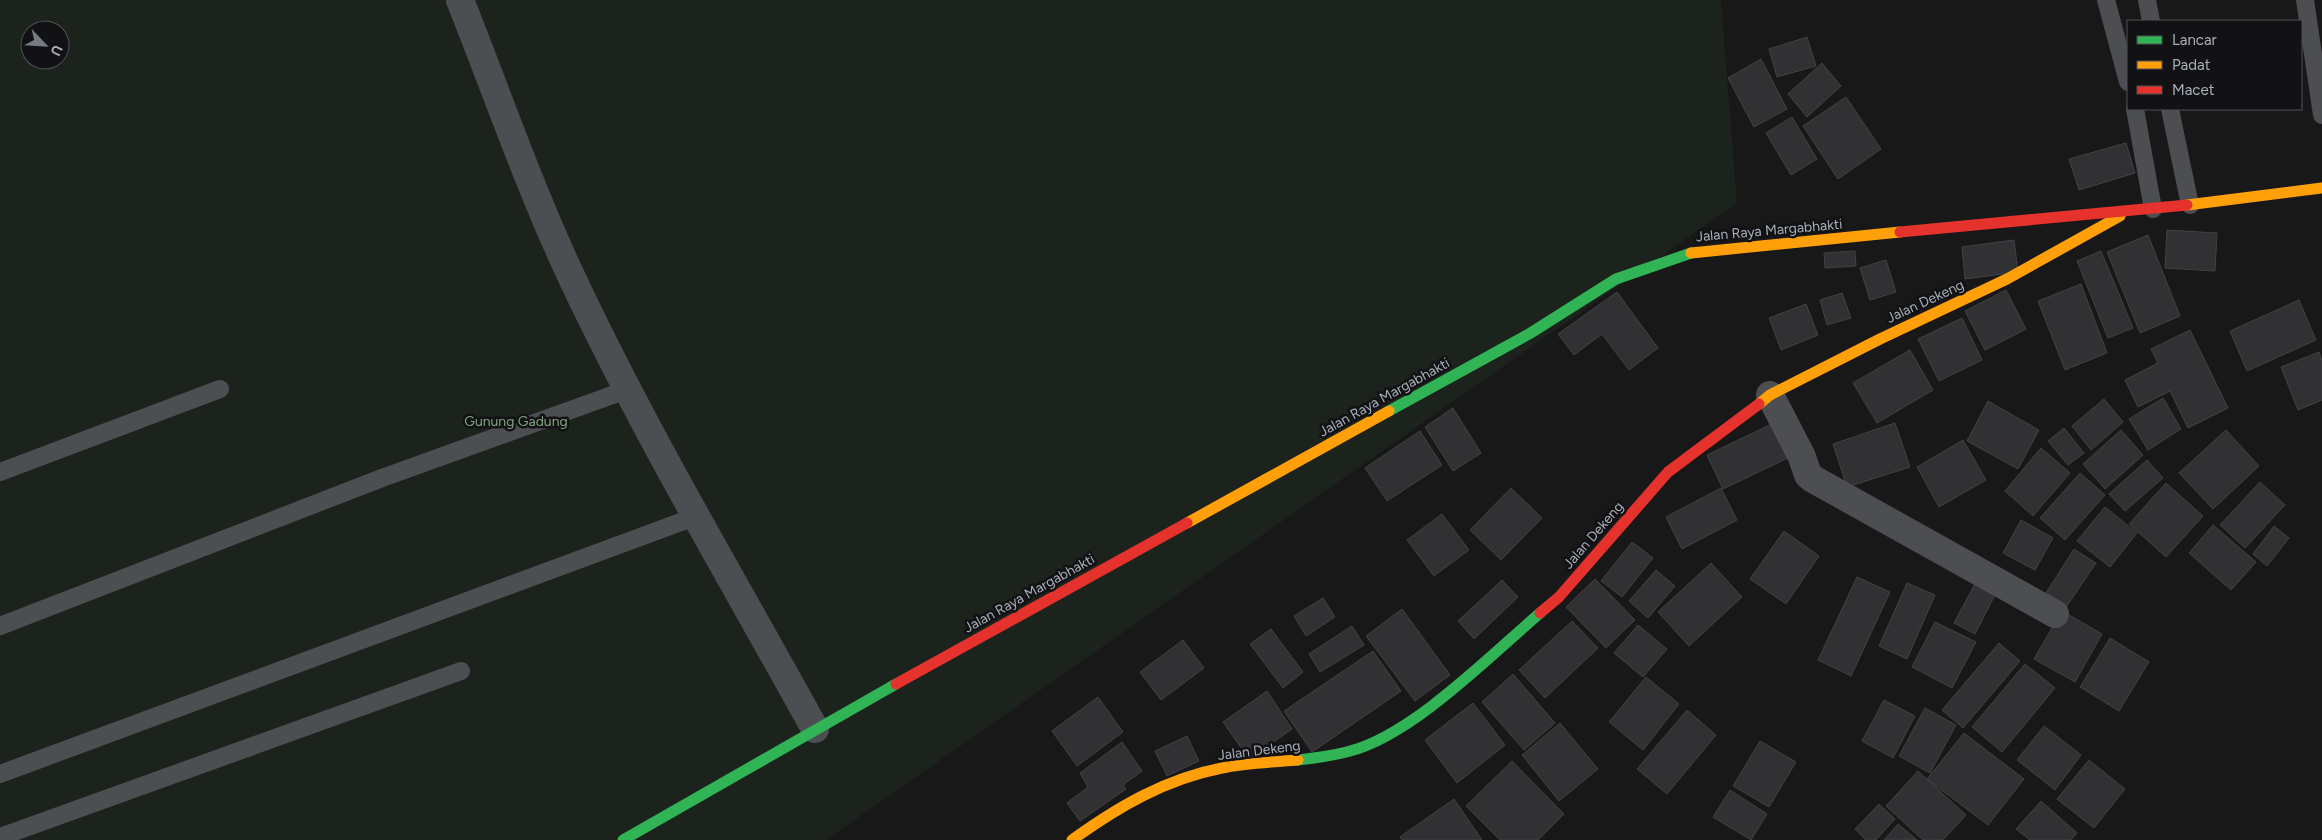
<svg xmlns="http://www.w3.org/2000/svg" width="2322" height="840" font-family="Figtree,sans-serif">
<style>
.green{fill:#1c231d;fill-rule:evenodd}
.building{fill:#313133;stroke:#414245}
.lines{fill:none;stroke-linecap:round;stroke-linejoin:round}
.lane{stroke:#4c4e52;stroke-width:18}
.street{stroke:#4c4e52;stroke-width:28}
.fast{stroke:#30b455;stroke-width:11}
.slow{stroke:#ff9f0a;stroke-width:11}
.jam{stroke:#e5322d;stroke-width:11}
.labels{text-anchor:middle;stroke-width:5;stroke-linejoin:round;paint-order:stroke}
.street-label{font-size:14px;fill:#a9afba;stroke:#121215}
.park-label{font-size:14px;fill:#80a581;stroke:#121215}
</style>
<rect width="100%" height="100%" fill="#181819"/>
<path class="green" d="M0,0H1721L1737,203L826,840H0ZM30,30H60V60H30Z"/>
<path class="building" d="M1807,37L1816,66L1777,77L1769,49Z
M1761,59L1787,109L1754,127L1728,78Z
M1822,63L1841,86L1807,117L1788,94Z
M1846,97L1881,149L1838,179L1803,126Z
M1792,117L1817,159L1791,175L1766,133Z
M2126,143L2135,173L2079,190L2069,159Z
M2167,230L2217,233L2215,271L2165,268Z
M2148,235L2180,316L2140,333L2107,252Z
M2014,240L2018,272L1965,279L1962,247Z
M1855,251L1856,266L1825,268L1824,253Z
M2101,251L2133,328L2108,338L2077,261Z
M1886,260L1896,292L1870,300L1860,268Z
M2081,284L2107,353L2065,370L2038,301Z
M2006,290L2026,329L1985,350L1965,311Z
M1617,292L1658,348L1629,370L1602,334L1574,355L1558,334Z
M1842,293L1851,318L1827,325L1820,300Z
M2299,300L2316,340L2247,371L2230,331Z
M1806,304L1818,335L1781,350L1769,318Z
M1962,318L1982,360L1939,381L1918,339Z
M2190,330L2228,408L2188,428L2170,391L2138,407L2125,380L2158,363L2151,349Z
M1910,350L1933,390L1877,423L1853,383Z
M2319,352L2322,361V400L2298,410L2281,367Z
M2163,398L2181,429L2148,450L2129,419Z
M2104,399L2123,422L2091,450L2072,426Z
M1988,401L2039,430L2018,469L1967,441Z
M1453,408L1481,453L1453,471L1425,427Z
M1776,422L1792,456L1723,489L1707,455Z
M1895,423L1910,467L1847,487L1833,444Z
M2064,428L2084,453L2068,465L2048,441Z
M2121,430L2143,455L2105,489L2083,464Z
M2226,430L2259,466L2213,509L2179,473Z
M1420,431L1442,465L1387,501L1365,468Z
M1963,440L1986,480L1939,507L1917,467Z
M2041,448L2070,473L2033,516L2005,491Z
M2147,460L2163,478L2125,511L2109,494Z
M2080,473L2105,495L2065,540L2040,518Z
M2260,482L2285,505L2245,548L2220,525Z
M2166,483L2203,516L2166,557L2129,524Z
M1511,488L1542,518L1501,560L1470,530Z
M1721,488L1737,520L1682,549L1666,517Z
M2105,507L2137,533L2110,567L2077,541Z
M1442,514L1469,550L1434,576L1407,540Z
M2021,520L2053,538L2035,570L2003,553Z
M2213,525L2256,562L2231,590L2189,553Z
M2274,526L2289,538L2267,566L2253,554Z
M1784,531L1819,556L1786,604L1750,579Z
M1632,542L1653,558L1622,597L1601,581Z
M2074,549L2096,563L2067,606L2046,593Z
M1711,563L1742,597L1689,646L1658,612Z
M1656,570L1675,586L1648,618L1629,601Z
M1857,577L1890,592L1851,676L1818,660Z
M1595,579L1635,620L1606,648L1566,607Z
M1502,580L1518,597L1474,639L1458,621Z
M1977,580L1997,591L1975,634L1954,623Z
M1907,583L1935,595L1907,659L1879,646Z
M1323,598L1335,617L1306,636L1294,616Z
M1402,609L1450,675L1415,701L1366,636Z
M2062,611L2102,634L2075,682L2034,659Z
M1572,621L1598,648L1545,698L1519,670Z
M1935,622L1976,642L1952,688L1912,667Z
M1638,625L1667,649L1643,677L1614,653Z
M1352,626L1364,645L1320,672L1309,654Z
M1271,629L1303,672L1283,688L1250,644Z
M2110,638L2149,662L2119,711L2080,687Z
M1183,640L1204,668L1161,700L1140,672Z
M1999,643L2020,661L1963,728L1942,710Z
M1373,651L1401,691L1312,752L1284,711Z
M2025,664L2055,688L2002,752L1972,727Z
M1513,674L1555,723L1524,750L1482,702Z
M1646,677L1679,704L1643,750L1609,722Z
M1267,691L1292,729L1249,759L1223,722Z
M1098,697L1123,732L1077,766L1052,731Z
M1884,700L1915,716L1893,758L1862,741Z
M1473,703L1505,745L1457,783L1425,740Z
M1925,708L1956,725L1930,773L1899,756Z
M1687,710L1716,735L1667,794L1637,769Z
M1560,723L1598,769L1559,801L1522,755Z
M2044,726L2081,755L2055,790L2017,760Z
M1964,733L2024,779L1988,825L1927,779Z
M1187,736L1199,761L1167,776L1155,751Z
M1760,741L1796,762L1769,807L1733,786Z
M1122,742L1142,771L1123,785L1126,789L1080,821L1067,803L1088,787L1080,773Z
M2089,760L2125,789L2094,828L2057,799Z
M1512,761L1564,814L1538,840H1500L1466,806Z
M1918,771L1966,815L1943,840H1923L1886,806Z
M1730,790L1767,814L1751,840L1713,817Z
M1454,799L1482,840H1402L1400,837Z
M2041,801L2077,833L2071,840H2030L2016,829Z
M1879,804L1895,819L1876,840H1866L1855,829Z
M1898,824L1917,840H1884Z"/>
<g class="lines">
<path class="lane" d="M2106,0L2128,82
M2147,0L2151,21
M2305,0L2322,115
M2135,109L2153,209
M2170,109L2190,205
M0,472L220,389
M0,626L382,478L629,389
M0,774L697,516
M0,837L461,671"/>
<path class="street" d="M460,0C497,93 530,189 573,280C645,433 733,580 815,729
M1770,395L1802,457L1808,475L1813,479L2055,614"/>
<path class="fast" d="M1389,411L1529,334L1616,279L1691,253
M1298,760C1315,758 1333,756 1350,751C1412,735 1490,656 1540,613
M623,840L896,684"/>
<path class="slow" d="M2187,205L2322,188
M1691,253L1900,232
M1759,404L1770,395L1880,339L2007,279L2120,216
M1187,523L1389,411
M1072,840C1118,807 1165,779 1222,768C1246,763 1273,762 1298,760"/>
<path class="jam" d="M1900,232L2187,205
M1540,613L1559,597L1668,472L1759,404
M896,684L1187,523"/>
</g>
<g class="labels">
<g class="street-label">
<text transform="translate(1769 230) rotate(-5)" y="5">Jalan Raya Margabhakti</text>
<text transform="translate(1925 301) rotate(-25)" y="5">Jalan Dekeng</text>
<text transform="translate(1384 397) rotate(-29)" y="5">Jalan Raya Margabhakti</text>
<text transform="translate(1593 535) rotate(-49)" y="5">Jalan Dekeng</text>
<text transform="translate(1029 593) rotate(-29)" y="5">Jalan Raya Margabhakti</text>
<text transform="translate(1259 750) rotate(-7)" y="5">Jalan Dekeng</text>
</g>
<g class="park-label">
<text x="516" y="426">Gunung Gadung</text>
</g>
</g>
<rect x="2127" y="20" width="175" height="90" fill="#121215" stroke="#4e5157"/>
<rect x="2137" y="36" width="25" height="8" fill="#30b455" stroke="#4e5157"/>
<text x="2172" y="45" font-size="15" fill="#a9afba">Lancar</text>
<rect x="2137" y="61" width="25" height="8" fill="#ff9f0a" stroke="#4e5157"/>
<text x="2172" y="70" font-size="15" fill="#a9afba">Padat</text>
<rect x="2137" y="86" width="25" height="8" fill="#e5322d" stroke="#4e5157"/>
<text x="2172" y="95" font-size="15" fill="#a9afba">Macet</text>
<g transform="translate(45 45) rotate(115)"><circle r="24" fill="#121215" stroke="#4e5157"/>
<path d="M0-4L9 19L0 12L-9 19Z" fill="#767a82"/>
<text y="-8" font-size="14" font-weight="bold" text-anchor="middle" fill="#a9afba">U</text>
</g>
</svg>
